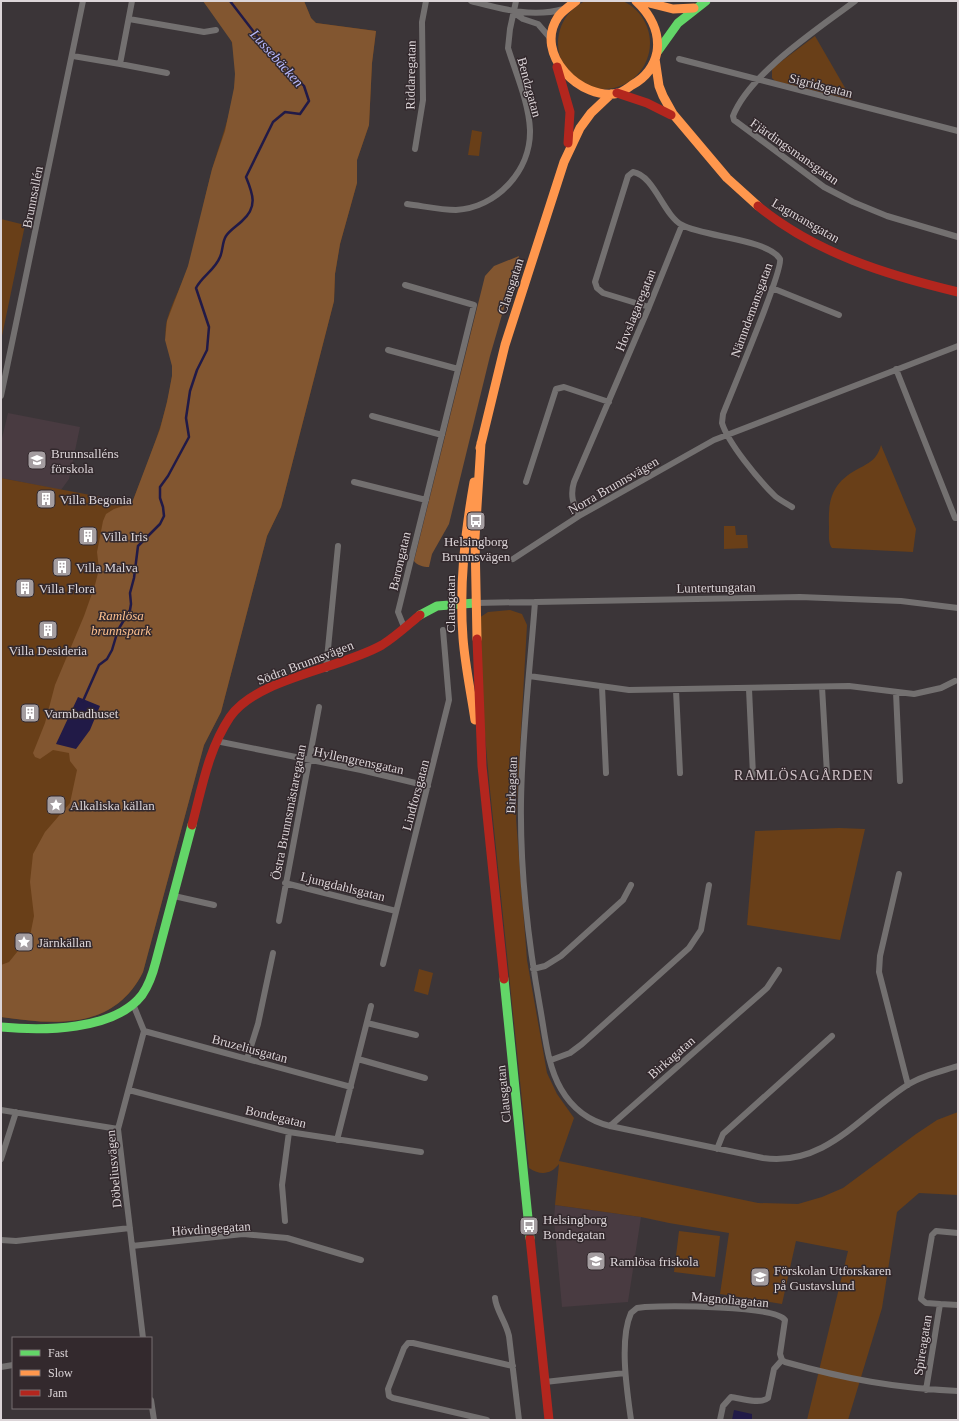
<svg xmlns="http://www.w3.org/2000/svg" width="959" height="1421" font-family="Georgia,serif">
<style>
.built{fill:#493b41}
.green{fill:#693f18}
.forest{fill:#825630}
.water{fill:#211a47}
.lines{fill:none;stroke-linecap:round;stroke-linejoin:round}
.stream{stroke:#211a47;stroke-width:2.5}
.street{stroke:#737070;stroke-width:6}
.fast{stroke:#63d668;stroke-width:9}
.slow{stroke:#ff974d;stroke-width:9}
.jam{stroke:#b3261e;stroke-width:9}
.labels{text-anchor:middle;stroke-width:3;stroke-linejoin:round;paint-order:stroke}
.street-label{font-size:13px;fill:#dcd5d8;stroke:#33292d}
.poi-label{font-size:13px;fill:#dcd5d8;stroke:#33292d;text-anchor:start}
.park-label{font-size:13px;font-style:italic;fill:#fec18f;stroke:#33292d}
.water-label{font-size:14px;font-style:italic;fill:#b7b8fc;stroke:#33292d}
.neighbourhood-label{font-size:14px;letter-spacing:1px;fill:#cfc2c7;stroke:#33292d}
</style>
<rect width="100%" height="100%" fill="#3b3538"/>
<path class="built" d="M8,413L80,427L69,479L61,490L1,478V442Z
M555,1205L641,1217L628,1302L562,1307L554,1220Z"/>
<path class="green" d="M558 43a46 46 0 1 1 92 0a46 46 0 1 1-92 0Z
M203,1H304L311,18L316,23L376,31L372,63L369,125L357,160V183L340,244L335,274L334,301L281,507L267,536L221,712L204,745L143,972C114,1030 56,1025 1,1017V478L132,503C148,461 166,420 172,376C175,355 161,345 167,320C172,302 182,285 188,267C198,235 203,202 212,170C223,130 244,85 232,43C227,28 212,13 203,1Z
M815,36L852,100L775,81L772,78V70L774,67Z
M472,130L482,132L479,156L468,155Z
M1,219L25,225L2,336L1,335Z
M881,445L916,529L913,552L832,548C828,543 829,534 829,527C828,501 831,484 856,470C869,463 877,460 881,445Z
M724,526H735L736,535H747L748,548L724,549Z
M510,610L522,614L527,625L516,819L527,960L547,1073L557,1094L574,1118L559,1161L758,1203L798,1204L822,1197L843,1188L916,1134L937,1120L958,1112V1195L919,1193L897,1212L882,1308L848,1420H807L848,1251L796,1241L782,1304L720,1294L729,1233L669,1223L641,1217L555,1205L559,1164C551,1174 541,1176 529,1168L489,780L484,724L479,618L488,612Z
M839,828L865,829L840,940L747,925L755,831Z
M419,969L433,973L428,995L414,991Z
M679,1231L720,1236L715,1277L674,1272Z"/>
<path class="forest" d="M203,1H304L311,18L316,23L376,31L372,63L369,125L357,160V183L340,244L335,274L334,301L281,507L267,536L221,712L204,745L143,972C114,1030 56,1025 1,1017V965L9,962L30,936L34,916L30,882L33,854L45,832L70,803L77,770L70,761L69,753L53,750L40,759L35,757L33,753L45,723L55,685L84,616L95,585L99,569L97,552L103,521L106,514L114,509L132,503L160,429L167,402L172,376V366L165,340L167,321L188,266L212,169L225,131L234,88L235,74L232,42Z
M519,256L490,356L449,524L432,554L429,567C423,567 417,565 414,561L485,276L494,266Z"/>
<path class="water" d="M78,697L100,706L90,730L76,749L56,744Z
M734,1410L752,1414V1420H732Z"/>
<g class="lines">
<path class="stream" d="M83,701L99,665L107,659L112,650L118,630L130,610L131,604L130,593L134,578L138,546L160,524L164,516L163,507L160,498V487L168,476L189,437L186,418L190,391L197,370L207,350L209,327L196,288C202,276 215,270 220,257C223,251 222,242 226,236C230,230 237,226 242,221C258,207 253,194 246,177L273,122L285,112L300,114L309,101L304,86L260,40L230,1"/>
<path class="street" d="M471,1C502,9 532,18 564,9
M855,1C818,29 750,73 733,116L734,120L824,187L853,202L887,216L958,237
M513,12L523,19L538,24L551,39
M129,19L204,32L216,30
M73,56L120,64L132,1
M679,59L958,131
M120,64L167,73
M415,149L423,100L422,22L426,1
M407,204C423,206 440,210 456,210C496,208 531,171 530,130C529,103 516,74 508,48L510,29L516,1
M772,288L839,315
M649,307L603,293L597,288L595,282L628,176L633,172C654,175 664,216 682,225C704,237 768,239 780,259C783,271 731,393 723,414L722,423C728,443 758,479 774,495C779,500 786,503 792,507
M388,350L458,369
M896,369L955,518H958
M1,396L83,1
M372,416L442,435
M354,482L426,500
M526,482L556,389L564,387L609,402
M579,516C573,504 570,495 574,482L649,307L682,225
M513,559L579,516L714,440L958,346
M535,602C530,669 522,735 521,802C520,870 528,940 540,1007C545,1034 547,1065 561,1089C572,1108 589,1121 610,1126L763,1158C826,1167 861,1114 909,1084C923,1075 942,1071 958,1066
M475,603L800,597L901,601L958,608
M404,627L398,612L474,305L405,285
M326,669L338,546
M529,676L629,690L849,686L914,694L941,688L955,681
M602,687L606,773
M822,687L827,773
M749,689L753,775
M676,690L680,773
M896,692L900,781
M216,741L361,770L428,786
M899,874L880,956L879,972L908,1085
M285,883L396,911
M174,896L214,905
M279,921L319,707
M383,964L449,700L443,630
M533,969L545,966L561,956L623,900L631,885
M133,1004L144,1031L118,1129L143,1338
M367,1023L416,1035
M144,1031L351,1087
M247,1059L258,1024L273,953
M358,1059L425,1078
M551,1060L570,1053L582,1044L689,948L701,930L709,885
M129,1090L289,1132L421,1152
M1,1110L118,1129
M610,1126L767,988L779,970
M337,1140L371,1006
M717,1149L723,1134L832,1036
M1,1159L16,1112
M285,1221L282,1185L289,1132
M1,1240L16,1241L130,1228
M132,1246L243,1234L287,1238L361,1260
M495,1298C496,1310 506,1322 509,1336L519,1420
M940,1304L958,1305
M1,1367L13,1365
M545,1382L625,1373
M926,1390L940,1304L926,1303L921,1299L932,1235L936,1231L958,1233
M151,1400L154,1420
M487,1420L393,1398L389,1396L388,1389L404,1348L408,1343H413L513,1366
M631,1420C627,1391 619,1340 631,1313L637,1308L645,1307C667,1306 774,1305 785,1320L780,1354L782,1360L785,1362C846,1379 895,1388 958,1391
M720,1420L723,1406L731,1397C740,1398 760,1405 768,1398L774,1369L782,1360"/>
<path class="fast" d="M658,51L678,23L706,1
M420,615L437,606L475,603
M504,979L530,1238
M1,1027C42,1031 114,1031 142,995C149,985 153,973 156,961L192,825"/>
<path class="slow" d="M576,1C570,6 562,11 558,17C533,54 581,102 619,93C624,91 628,88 632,85C645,78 654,67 657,52C660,32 650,14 636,1
M641,1L673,9L694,8
M655,59L659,86L663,96L673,114L727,178L758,206
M480,448L505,345L564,162L580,128L591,113L611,94
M474,482C465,534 459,585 463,638C465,665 471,693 475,720
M477,639L475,538L481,443"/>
<path class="jam" d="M557,67L570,112L568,143
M617,93L647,103L671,115
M758,206C815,253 887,275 958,292
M477,639L482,766L504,979
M192,825C202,788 208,750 230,717C257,678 340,669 382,645C395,637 408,625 420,615
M530,1238L549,1420"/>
</g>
<defs>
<g id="school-square" transform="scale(1)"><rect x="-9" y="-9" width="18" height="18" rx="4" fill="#a49da0" stroke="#33292d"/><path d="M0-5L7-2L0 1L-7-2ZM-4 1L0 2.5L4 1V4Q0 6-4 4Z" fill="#fff"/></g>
<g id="building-square" transform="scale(1)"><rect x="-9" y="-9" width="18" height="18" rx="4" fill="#a49da0" stroke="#33292d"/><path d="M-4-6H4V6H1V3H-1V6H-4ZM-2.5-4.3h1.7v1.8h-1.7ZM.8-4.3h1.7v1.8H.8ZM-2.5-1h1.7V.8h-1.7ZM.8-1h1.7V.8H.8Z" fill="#fff"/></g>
<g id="bus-square" transform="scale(1)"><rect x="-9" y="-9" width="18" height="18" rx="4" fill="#a49da0" stroke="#33292d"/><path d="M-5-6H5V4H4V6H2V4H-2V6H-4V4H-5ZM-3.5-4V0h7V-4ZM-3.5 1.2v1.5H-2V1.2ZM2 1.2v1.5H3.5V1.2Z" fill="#fff"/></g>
<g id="sight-square" transform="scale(1)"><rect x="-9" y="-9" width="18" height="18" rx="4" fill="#a49da0" stroke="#33292d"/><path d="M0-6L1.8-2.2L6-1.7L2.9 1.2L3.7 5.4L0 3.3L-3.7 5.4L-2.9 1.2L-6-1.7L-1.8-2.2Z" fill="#fff"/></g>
</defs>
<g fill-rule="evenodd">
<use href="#school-square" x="37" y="460"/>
<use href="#building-square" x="46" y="499"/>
<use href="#bus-square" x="476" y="521"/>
<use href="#building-square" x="88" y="536"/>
<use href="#building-square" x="62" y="567"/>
<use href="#building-square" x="25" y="588"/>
<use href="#building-square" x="48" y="630"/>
<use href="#building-square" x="30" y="713"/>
<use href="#sight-square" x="56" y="805"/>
<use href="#sight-square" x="24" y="942"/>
<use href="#bus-square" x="529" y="1226"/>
<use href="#school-square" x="596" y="1261"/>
<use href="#school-square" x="760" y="1277"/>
</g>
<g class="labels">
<g class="street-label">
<text transform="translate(410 75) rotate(-89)" y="5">Riddaregatan</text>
<text transform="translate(821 85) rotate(14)" y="5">Sigridsgatan</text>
<text transform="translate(530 87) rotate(75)" y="5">Bendzgatan</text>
<text transform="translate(795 151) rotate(35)" y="5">Fjärdingsmansgatan</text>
<text transform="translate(32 197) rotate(-79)" y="5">Brunnsallén</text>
<text transform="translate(806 220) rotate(30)" y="5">Lagmansgatan</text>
<text transform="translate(510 286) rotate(-72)" y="5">Clausgatan</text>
<text transform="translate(635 310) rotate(-68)" y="5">Hovslagaregatan</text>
<text transform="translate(751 310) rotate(-70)" y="5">Nämndemansgatan</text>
<text transform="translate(613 485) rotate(-30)" y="5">Norra Brunnsvägen</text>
<text transform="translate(399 561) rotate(-77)" y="5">Barongatan</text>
<text transform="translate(716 587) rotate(-1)" y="5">Luntertungatan</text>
<text transform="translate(450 604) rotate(-90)" y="5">Clausgatan</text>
<text transform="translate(305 662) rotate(-21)" y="5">Södra Brunnsvägen</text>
<text transform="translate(359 760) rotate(12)" y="5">Hyllengrensgatan</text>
<text transform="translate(511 785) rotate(-88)" y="5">Birkagatan</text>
<text transform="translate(415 795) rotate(-75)" y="5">Lindforsgatan</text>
<text transform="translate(288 812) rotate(-79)" y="5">Östra Brunnsmästaregatan</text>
<text transform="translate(343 886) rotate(14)" y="5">Ljungdahlsgatan</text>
<text transform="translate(250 1048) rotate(15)" y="5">Bruzeliusgatan</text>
<text transform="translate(671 1057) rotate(-41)" y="5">Birkagatan</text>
<text transform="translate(503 1094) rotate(-96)" y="5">Clausgatan</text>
<text transform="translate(276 1116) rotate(13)" y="5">Bondegatan</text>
<text transform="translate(113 1169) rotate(-95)" y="5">Döbeliusvägen</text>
<text transform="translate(211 1228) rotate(-4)" y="5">Hövdingegatan</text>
<text transform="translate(730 1299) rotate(5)" y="5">Magnoliagatan</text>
<text transform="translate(922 1345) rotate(-81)" y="5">Spireagatan</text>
</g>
<g class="poi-label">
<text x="51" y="458">Brunnsalléns<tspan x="51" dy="15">förskola</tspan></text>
<text x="60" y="504">Villa Begonia</text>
<text x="102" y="541">Villa Iris</text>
<text x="476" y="546" text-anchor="middle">Helsingborg<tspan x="476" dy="15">Brunnsvägen</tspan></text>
<text x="76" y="572">Villa Malva</text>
<text x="39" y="593">Villa Flora</text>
<text x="48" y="655" text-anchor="middle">Villa Desideria</text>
<text x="44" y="718">Varmbadhuset</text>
<text x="70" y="810">Alkaliska källan</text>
<text x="38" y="947">Järnkällan</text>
<text x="543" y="1224">Helsingborg<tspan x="543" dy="15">Bondegatan</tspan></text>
<text x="610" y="1266">Ramlösa friskola</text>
<text x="774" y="1275">Förskolan Utforskaren<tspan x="774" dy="15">på Gustavslund</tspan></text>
</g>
<g class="park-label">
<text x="121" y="620">Ramlösa<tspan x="121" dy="15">brunnspark</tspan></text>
</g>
<g class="water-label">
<text transform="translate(277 58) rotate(48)" y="5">Lussebäcken</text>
</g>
<g class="neighbourhood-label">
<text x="804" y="780">RAMLÖSAGÅRDEN</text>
</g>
</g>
<rect width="959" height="1421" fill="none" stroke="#dcd5d8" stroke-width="4"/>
<rect x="12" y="1337" width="140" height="72" fill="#33292d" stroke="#776e71"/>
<rect x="20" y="1350" width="20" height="6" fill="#63d668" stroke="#776e71"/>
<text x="48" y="1357" font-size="12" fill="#dcd5d8">Fast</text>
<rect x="20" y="1370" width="20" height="6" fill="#ff974d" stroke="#776e71"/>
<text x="48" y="1377" font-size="12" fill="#dcd5d8">Slow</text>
<rect x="20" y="1390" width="20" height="6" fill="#b3261e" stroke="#776e71"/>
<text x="48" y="1397" font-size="12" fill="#dcd5d8">Jam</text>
</svg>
